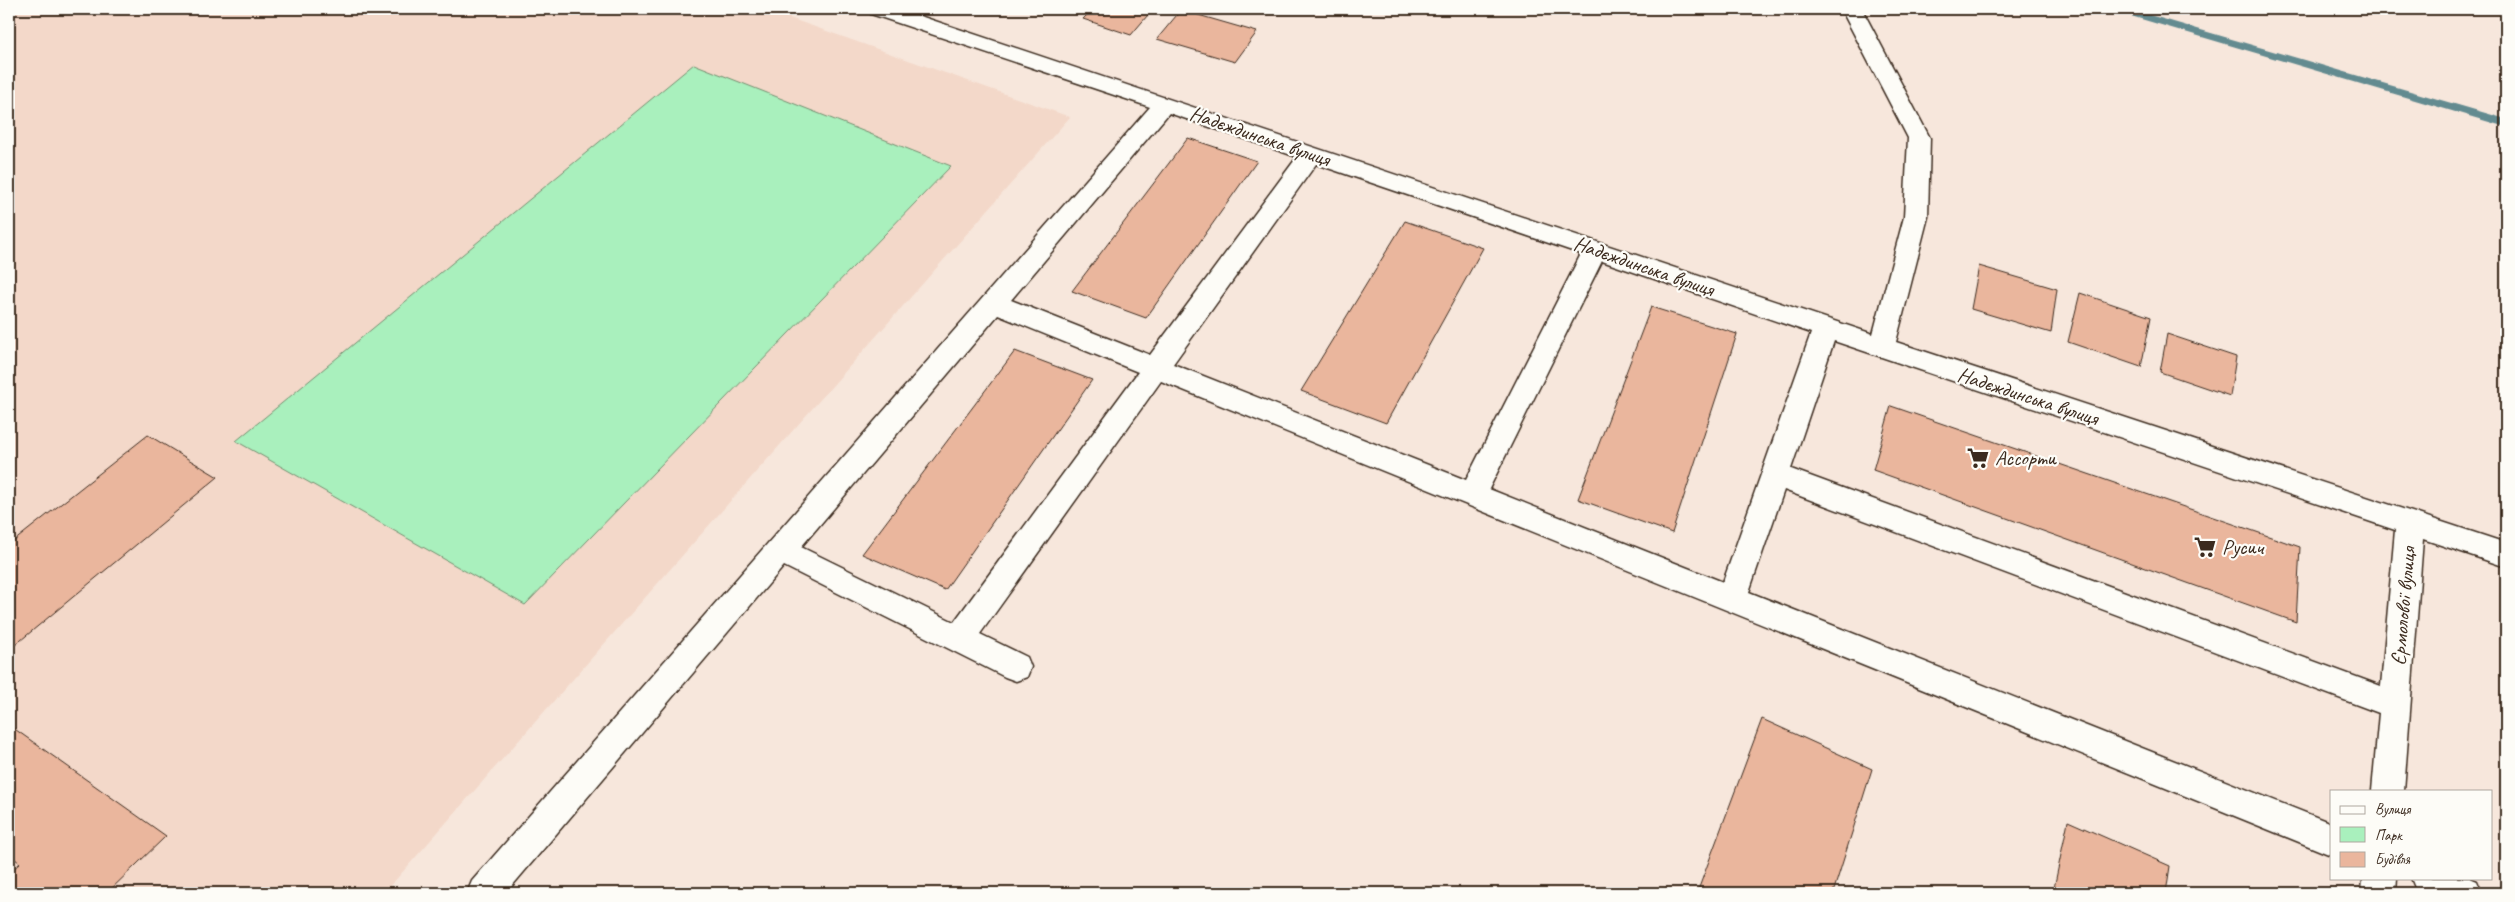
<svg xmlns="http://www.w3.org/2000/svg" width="2515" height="902" font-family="Caveat,sans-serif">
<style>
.built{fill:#f3d8c9}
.green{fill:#a9f0bd;stroke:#728d6e}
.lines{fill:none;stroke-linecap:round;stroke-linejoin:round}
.stream{fill:#638b90;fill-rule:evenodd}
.building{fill:#eab69d;stroke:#3b2a1e}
.minor-casing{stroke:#3b2a1e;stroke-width:3}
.minor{fill:#fdfcf7;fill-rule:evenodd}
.labels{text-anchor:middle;stroke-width:4.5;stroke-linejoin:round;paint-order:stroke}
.street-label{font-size:21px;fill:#3b2a1e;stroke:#fdfcf7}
.poi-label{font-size:21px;fill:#3b2a1e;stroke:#fdfcf7;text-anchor:start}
</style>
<rect width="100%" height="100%" fill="#f7e7dc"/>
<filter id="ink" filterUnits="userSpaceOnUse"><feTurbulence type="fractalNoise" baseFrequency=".02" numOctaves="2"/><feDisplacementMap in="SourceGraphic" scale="10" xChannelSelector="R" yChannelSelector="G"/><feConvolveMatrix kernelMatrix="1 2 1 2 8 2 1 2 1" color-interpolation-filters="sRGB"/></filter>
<g filter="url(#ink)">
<path class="built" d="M9,9H764L1070,117L384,893H9Z"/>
<path class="green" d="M694,64L951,166L525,605L236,441Z"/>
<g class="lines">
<path class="stream" d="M2113,9H2129L2506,119V127L2114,11Z"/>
</g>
<path class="building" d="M1093,9H1153L1131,35L1083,19Z
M1181,10L1257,32L1235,62L1157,39Z
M1188,138L1257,161L1146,318L1072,291Z
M1405,221L1483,248L1386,423L1301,391Z
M1979,266L2057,289L2051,333L1971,309Z
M2080,293L2151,317L2141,367L2068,342Z
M1651,307L1737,334L1672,533L1578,499Z
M2167,334L2236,357L2230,396L2160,372Z
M1015,351L1092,380L945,590L862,554Z
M1891,406L2300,547L2296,622L1873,470Z
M148,435L218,477L9,650V545Z
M1762,719L1872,769L1833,893H1697Z
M9,725L166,836L107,893H9V873L20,863L9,854Z
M2068,821L2170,866L2166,893H2053Z"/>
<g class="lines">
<g class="minor-casing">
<path id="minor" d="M868,9H899L1873,334L1904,217L1908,138L1841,9H1862L1930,138L1928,217L1896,342L2506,543V567L2423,539L2404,791H2372L2379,713L1784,490L1749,592L2331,823V855L1161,381L980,634L1027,657L1031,667L1027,677L1016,681L1005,677L784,566L506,893H467L472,881L1150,107L871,14ZM1169,113L1297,157L1150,355L1011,300ZM1316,164L1581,254L1466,480L1173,364ZM1602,261L1811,333L1723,582L1489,489ZM998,315L1138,372L954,622L801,547ZM1834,341L2395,530L2381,686L1791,469Z
M2363,878H2397L2396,893H2362Z
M2411,878H2470L2477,881L2482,893H2424L2416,890Z"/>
</g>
<use href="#minor" class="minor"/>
</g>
</g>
<defs>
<g id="supermarket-bare" transform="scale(1.725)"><path d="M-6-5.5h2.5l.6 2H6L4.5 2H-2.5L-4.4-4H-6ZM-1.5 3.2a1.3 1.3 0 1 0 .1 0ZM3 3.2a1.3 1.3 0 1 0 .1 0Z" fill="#3b2a1e" stroke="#fdfcf7" stroke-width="2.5" paint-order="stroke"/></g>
</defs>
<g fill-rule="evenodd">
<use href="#supermarket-bare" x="1978" y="458"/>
<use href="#supermarket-bare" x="2205" y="547"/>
</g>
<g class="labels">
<g class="street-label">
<text transform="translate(1260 136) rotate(19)" y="7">Надєждинська вулиця</text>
<text transform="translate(1644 266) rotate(19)" y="7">Надєждинська вулиця</text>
<text transform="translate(2028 396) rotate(18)" y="7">Надєждинська вулиця</text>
<text transform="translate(2403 606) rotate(-85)" y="7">Єрмолової вулиця</text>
</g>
<g class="poi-label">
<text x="1995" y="465">Ассорти</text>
<text x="2222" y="554">Русич</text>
</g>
</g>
<rect width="2515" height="902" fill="none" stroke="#fdfcf7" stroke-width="30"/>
<rect x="15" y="15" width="2485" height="872" fill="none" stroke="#3b2a1e" stroke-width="2" filter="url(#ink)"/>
<rect x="2330" y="790" width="162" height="90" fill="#fdfcf7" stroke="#afa8a0"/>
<rect x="2340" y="806" width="25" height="8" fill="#fdfcf7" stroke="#afa8a0"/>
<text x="2375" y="814" font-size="15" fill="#3b2a1e">Вулиця</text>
<rect x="2340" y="827" width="25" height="15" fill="#a9f0bd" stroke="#afa8a0"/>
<text x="2375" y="840" font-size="15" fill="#3b2a1e">Парк</text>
<rect x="2340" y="852" width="25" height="15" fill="#eab69d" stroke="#afa8a0"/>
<text x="2375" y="864" font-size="15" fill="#3b2a1e">Будівля</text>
</svg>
